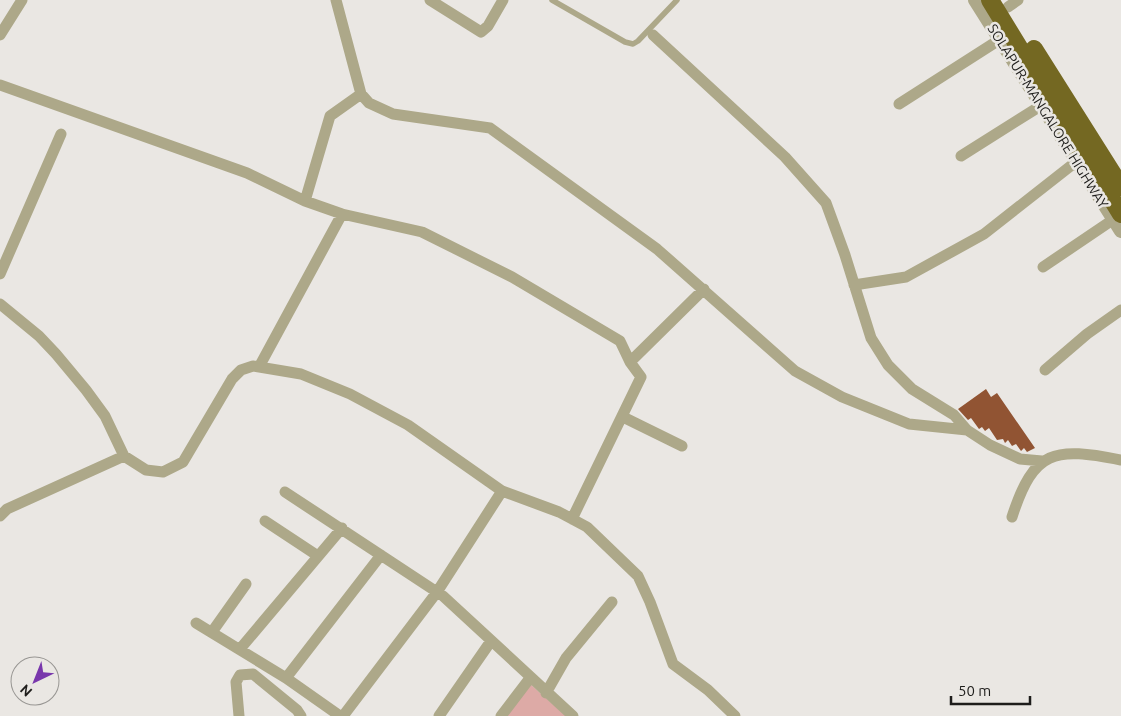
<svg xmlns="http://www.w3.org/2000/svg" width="1121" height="716" font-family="Ubuntu,sans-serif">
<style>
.green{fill:#ddaaa6}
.building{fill:#915433}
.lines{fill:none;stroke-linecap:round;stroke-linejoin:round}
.service{stroke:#ada889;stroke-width:5.5}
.minor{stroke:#ada889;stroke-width:11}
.tertiary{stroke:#ada889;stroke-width:14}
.trunk{stroke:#746822;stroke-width:18}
.labels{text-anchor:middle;stroke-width:5;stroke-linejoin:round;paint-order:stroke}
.street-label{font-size:14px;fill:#1e1d1b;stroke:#eae7e3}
</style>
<rect width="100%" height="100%" fill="#eae7e3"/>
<path class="green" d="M529,683L566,716H504Z"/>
<path class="building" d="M986,389L991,397L997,393L1035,448L1027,452L1024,448L1021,451L1016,444L1012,446L1008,440L1005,443L1003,439L997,440L989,428L985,431L982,427L979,429L971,418L968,420L958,409Z"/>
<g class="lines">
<path class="service" d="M552,0L625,42L633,44L638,41L677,0"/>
<path class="minor" d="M336,0L361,94L369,103L393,114L490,128L657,249L795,371L842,397L909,424L967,430
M430,0L481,32L488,26L503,0
M1008,7L1018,0
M0,35L22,0
M653,35L785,157L826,203L845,255L871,338L888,365L912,389L954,415L967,430L990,445L1020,459L1042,461
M0,85L247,173L305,201L342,214L422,232L512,277L620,341L630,362L641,377L572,519
M899,104L999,40
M961,156L1042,105
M305,201L330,116L361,94
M1043,267L1114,219
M0,274L61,134
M854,285L906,277L984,234L1077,161
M0,304L39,336L56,354L86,390L105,416L124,456L146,470L163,472L183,462L232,379L241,370L253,366L301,374L350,394L408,425L502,491L559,512L587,527L638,576L650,602L673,664L708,690L735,716
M630,362L704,289
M259,367L342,214
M1045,370L1087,334L1121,310
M623,417L682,446
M285,492L443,596L573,716
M0,516L7,509L124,456
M1012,517C1034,449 1054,447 1121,460
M265,521L318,556
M196,623L286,678L340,716
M212,632L246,584
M240,649L342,528
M286,678L381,555
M546,693L566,658L612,602
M239,716L236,682L240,675L253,674L297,710L301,716
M343,716L437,592L502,491
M439,716L491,641
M501,716L530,678"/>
<path class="tertiary" d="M975,0L1121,231"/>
<path class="trunk" d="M990,0L1121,214
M1034,49L1121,187"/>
</g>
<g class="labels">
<g class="street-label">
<text transform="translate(1048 116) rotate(58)" y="5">SOLAPUR-MANGALORE HIGHWAY</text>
</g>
</g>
<g transform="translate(35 681) rotate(223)"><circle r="24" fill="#eae7e3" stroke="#989693"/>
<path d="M0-4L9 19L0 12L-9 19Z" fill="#7937ac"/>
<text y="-8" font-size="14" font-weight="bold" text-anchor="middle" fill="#1e1d1b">N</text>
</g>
<path d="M951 696v8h79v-8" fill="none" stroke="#1e1d1b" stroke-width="2.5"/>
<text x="958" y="696" font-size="15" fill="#1e1d1b" stroke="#eae7e3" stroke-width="4" paint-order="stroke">50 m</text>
</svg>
